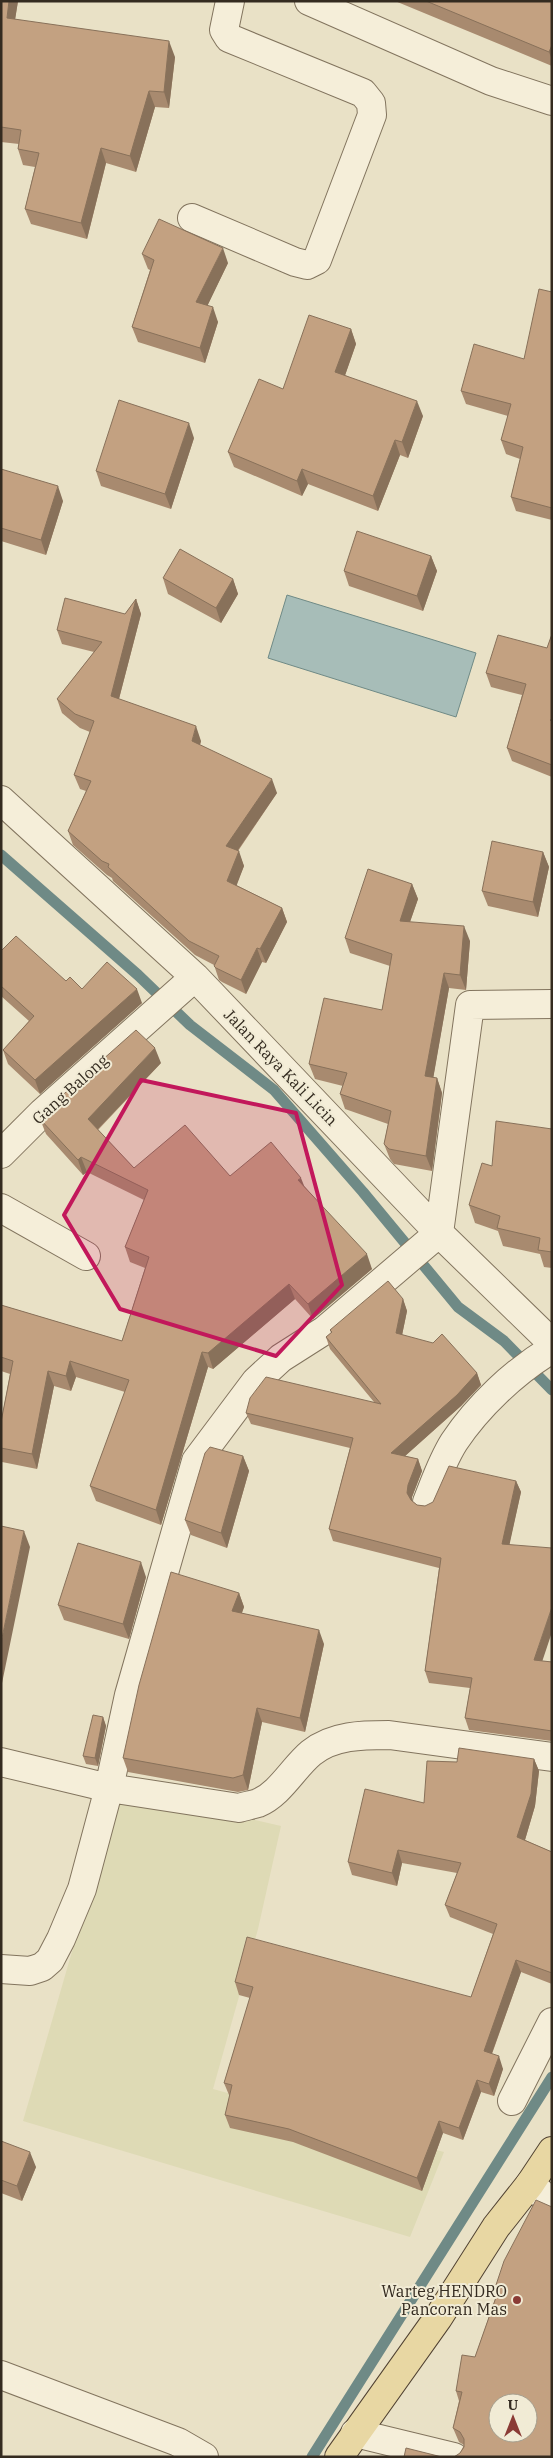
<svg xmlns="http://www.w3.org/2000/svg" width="553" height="2458" font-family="'IBM Plex Serif',serif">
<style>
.farmland{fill:#dedab5}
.water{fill:#a7bdb8;stroke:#6f8a86}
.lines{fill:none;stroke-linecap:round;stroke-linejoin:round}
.stream{stroke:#6f8a86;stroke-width:11}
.minor-casing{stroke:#82745e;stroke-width:30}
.major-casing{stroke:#514232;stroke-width:30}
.minor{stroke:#f5eed9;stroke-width:28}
.major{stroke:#e8d7a3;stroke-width:28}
.wall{fill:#a88a6f}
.shaded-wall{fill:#88715a}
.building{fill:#c3a181;stroke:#88715a;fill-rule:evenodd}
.marked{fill:#c2185b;fill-opacity:0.2;stroke:#c2185b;stroke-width:4;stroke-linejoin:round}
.poi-dot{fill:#8a3b35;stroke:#f1ebd5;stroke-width:2}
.labels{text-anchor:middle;stroke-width:4;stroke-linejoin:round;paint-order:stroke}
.street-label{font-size:16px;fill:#342b20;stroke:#f1ebd5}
.poi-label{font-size:16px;fill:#342b20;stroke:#f1ebd5;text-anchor:end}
</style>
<rect width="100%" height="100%" fill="#e9e1c6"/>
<path class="farmland" d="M119,1789L281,1826L258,1929L213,2089L444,2152L410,2237L23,2121Z"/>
<path class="water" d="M287,595L476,653L456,717L268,658Z"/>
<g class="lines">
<path class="stream" d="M1,855L138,975L190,1025L274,1090L363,1192L458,1307L504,1341L552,1390
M312,2457L552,2077"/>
<g class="minor-casing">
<path id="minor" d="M309,1L491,81L552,101
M192,218L295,262L307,265L317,260L372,115L371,103L363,93L229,38L224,30L230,1
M1,800L195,977L439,1233L552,1343
M1,1154L42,1113L195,977
M1,1208L86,1256
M427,1502C435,1482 442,1461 454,1442C478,1406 514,1372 552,1349
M1,1762L109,1788L239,1808C245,1806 252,1805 258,1803C280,1794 293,1768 311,1753C333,1735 363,1735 389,1735L552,1757
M1,1969L30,1971L42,1967L50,1960L61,1939L82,1889L109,1788L129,1695L196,1461L256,1381L281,1358L325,1330L439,1233L470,1005L552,1004
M512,2101L552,2022
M530,2184L552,2203
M1,2375L178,2442L204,2457
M355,2433L454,2457"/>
</g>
<g class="major-casing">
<path id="major" d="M339,2457L438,2318L496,2227L530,2184L552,2151"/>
</g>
<use href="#minor" class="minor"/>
<use href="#major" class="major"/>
</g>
<path class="wall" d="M1,1H18L15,19L175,57L169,108L155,107L136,172L106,163L87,239L31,224L25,209L35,167L23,165L18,149L19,144L1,142Z
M395,1H552V66Z
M142,254L228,263L207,306L218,322L205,363L138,342L132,327L150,270L148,269Z
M552,292V520L516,511L511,497L520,459L506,454L501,440L508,416L466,404L461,391L524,359Z
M351,329L356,344L345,375L423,416L408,458L400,455L378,511L308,484L302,496L234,467L228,452L283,389Z
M194,438L171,509L101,486L96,471Z
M1,469L63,501L46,555L1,541Z
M431,556L437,571L423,611L349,586L344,571Z
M163,578L233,579L238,594L221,623L168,594Z
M136,599L141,614L119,699L201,741L200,745L277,793L238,851L244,866L236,885L282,908L287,922L266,963L262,962L246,994L222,982L219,980L214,965L195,955L113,881L112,878L107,875L73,845L68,831L86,791L80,789L74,775L90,732L80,728L62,713L57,699L94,652L62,644L57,630L125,614Z
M552,634V777L512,761L507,748L522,695L491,687L486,673L547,648Z
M543,852L549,867L538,917L488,906L482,891Z
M412,884L418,899L410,922L470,941L466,990L449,988L433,1078H437L442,1093L432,1171L394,1164L390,1159L384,1144L388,1124L345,1109L340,1094L343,1086L315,1079L309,1064L382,1010L390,966L350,953L345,938Z
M1,951L82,989L142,1003L40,1094L8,1064L3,1050L29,1021L1,996Z
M161,1063L98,1130L134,1168L230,1176L305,1187L372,1269L313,1319L295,1299L213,1369L208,1367L161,1525L96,1501L90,1486L125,1392L76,1377L71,1391L54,1386L37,1469L2,1462L1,1459V1422L10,1374L1,1371V1305L122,1341L145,1268L130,1262L125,1247L144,1200L87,1172L83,1175L46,1134L40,1119L58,1103L57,1100Z
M552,1129V1268L544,1267L540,1254L503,1246L498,1231L475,1223L469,1205L492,1166Z
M403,1299L407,1311L402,1335L477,1373L481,1385L461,1406L405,1456L418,1459L422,1471L412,1497V1501L417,1505L425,1506L516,1481L521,1492L509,1545L542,1661L552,1662V1741L469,1730L465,1718L470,1688L429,1683L425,1671L439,1568L333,1541L329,1529L350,1448L251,1424L246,1413L374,1402L330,1349L326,1337L331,1333L330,1330Z
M243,1456L249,1471L227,1548L191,1535L185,1520Z
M146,1577L129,1639L64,1620L58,1605Z
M239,1593L244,1607L242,1613L324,1644L305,1732L262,1722L248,1790L238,1792L128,1772L123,1758Z
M103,1717L106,1726L98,1766L86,1764L83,1756Z
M534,1759L539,1771L535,1806L525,1840L552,1852V1984L521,1972L492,2054L503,2069L494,2096L481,2092L463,2140L443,2133L422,2191L293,2142L230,2128L225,2115L230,2095H229L224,2083L250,1998L239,1995L235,1982L471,1997L493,1934L450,1917L445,1905L457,1873L402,1863L397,1886L352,1875L348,1862L424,1803L457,1762Z
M1,2141L36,2167L22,2201L1,2193Z
M552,2207V2457L460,2453L464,2445L459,2442L453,2428L459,2401L456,2391L475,2357L498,2291L496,2285Z"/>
<path class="shaded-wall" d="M9,1H18L13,33L7,18Z
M169,41L175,57L169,108L164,92Z
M552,45V60L549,52Z
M149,91L155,107L136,172L130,156Z
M101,148L106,163L87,239L81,223Z
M223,248L228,263L202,317L196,302Z
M213,307L218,322L205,363L200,348Z
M351,329L356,344L341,387L335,372Z
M417,401L423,416L408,458L402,442Z
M189,423L194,438L171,509L165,494Z
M395,440L400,455L378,511L373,496Z
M302,469L308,484L302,496L297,481Z
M58,486L63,501L46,555L41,540Z
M431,556L437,571L423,611L417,596Z
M233,579L238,594L221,623L216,608Z
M136,599L141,614L116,710L111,696Z
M196,726L201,741L197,755L192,741Z
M272,779L277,793L231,860L226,846Z
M239,851L244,866L233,895L227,881Z
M543,852L549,867L538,917L533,902Z
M412,884L418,899L405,936L400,921Z
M282,908L287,922L266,963L260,949Z
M464,926L470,941L466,990L460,975Z
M257,948L262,962L246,994L241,980Z
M444,973L449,988L431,1091L425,1076Z
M137,989L142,1003L40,1094L35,1080Z
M155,1048L161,1063L93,1134L88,1119Z
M437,1078L442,1093L432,1171L426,1156Z
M81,1157L87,1172L83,1175L78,1160Z
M301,1178L307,1193L298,1180Z
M367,1254L372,1269L313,1319L308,1304Z
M289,1284L295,1299L213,1369L208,1353Z
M403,1299L407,1311L400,1345L396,1333Z
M202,1352L208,1367L161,1525L156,1510Z
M70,1361L76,1377L71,1391L66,1376Z
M48,1371L54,1386L37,1469L32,1454Z
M477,1373L481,1385L461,1406L395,1465L391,1453Z
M243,1456L249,1471L227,1548L221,1533Z
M418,1459L422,1471L412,1497V1505L407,1493L408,1485Z
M516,1481L521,1492L507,1556L502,1544Z
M24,1531L30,1547L1,1688V1643Z
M141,1562L146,1577L129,1639L123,1624Z
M239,1593L244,1607L237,1625L232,1611Z
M552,1607V1632L539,1671L534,1660Z
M319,1630L324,1644L305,1732L300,1718Z
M257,1708L262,1722L248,1790L243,1775Z
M103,1717L106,1726L98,1766L95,1758Z
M534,1759L539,1771L535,1806L522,1850L517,1837Z
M398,1850L402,1863L397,1886L392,1873Z
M516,1960L521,1972L488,2064L484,2051Z
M499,2056L503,2069L494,2096L489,2084Z
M477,2080L481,2092L463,2140L459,2128Z
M439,2121L443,2133L422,2191L417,2178Z
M30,2152L36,2167L22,2201L17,2186Z"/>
<path class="building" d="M1,1H9L7,18L169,41L164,92L149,91L130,156L101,148L81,223L25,209L39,153L18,149L21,130L1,127Z
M426,1H552V45L549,52Z
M159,219L223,248L196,302L213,307L200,348L132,327L154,260L142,254Z
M539,289L552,292V508L511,497L523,447L501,440L511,404L461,391L474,344L524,359Z
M309,315L351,329L335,372L417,401L402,442L395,440L373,496L302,469L297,481L228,452L259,379L283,389Z
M119,400L189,423L165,494L96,471Z
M1,469L58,486L41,540L1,528Z
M357,531L431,556L417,596L344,571Z
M180,549L233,579L216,608L163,578Z
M65,598L125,614L136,599L111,696L196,726L192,741L272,779L226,846L239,851L227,881L282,908L260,949L257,948L241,980L216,968L214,966L219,956L189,941L108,867L109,864L102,861L68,831L91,781L74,775L94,721L75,714L57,699L102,642L57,630Z
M552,634V720H550L552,721V765L507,748L526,684L486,673L498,635L547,648Z
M492,841L543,852L533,902L482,891Z
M368,869L412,884L400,921L464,926L460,975L444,973L425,1076L437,1078L426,1156L389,1149L384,1144L391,1111L340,1094L347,1073L309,1064L324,998L382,1010L392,954L345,938Z
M16,936L66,981L70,977L82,989L107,962L137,989L35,1080L3,1050L34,1016L1,986V951Z
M136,1030L155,1048L88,1119L134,1168L185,1125L230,1176L271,1142L301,1178L298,1180L367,1254L308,1304L289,1284L208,1353L202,1352L156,1510L90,1486L129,1380L70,1361L66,1376L48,1371L32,1454L1,1448V1422L13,1361L1,1357V1305L122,1341L149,1257L125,1247L148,1190L81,1157L78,1160L40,1119L59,1102L57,1100Z
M496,1121L552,1129V1252L538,1250L540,1238L497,1228L500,1216L469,1205L482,1163L492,1166Z
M388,1281L403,1299L396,1333L433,1343L442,1334L477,1373L457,1395L391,1453L418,1459L408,1485L407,1493L411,1500L417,1505L425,1506L433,1502L449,1466L516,1481L502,1544L552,1548V1607L534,1660L552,1662V1731L465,1718L472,1678L425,1671L441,1558L329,1529L353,1438L246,1413L250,1398L266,1377L381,1404L326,1337L332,1332L330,1330Z
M210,1447L243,1456L221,1533L185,1520L205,1453Z
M1,1526L24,1531L1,1643Z
M78,1543L141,1562L123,1624L58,1605Z
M171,1572L239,1593L232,1611L319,1630L300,1718L257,1708L243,1775L233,1778L123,1758L139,1685Z
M93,1715L103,1717L95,1758L83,1756Z
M459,1748L534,1759L531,1794L517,1837L552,1852V1973L516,1960L484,2051L499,2056L489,2084L477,2080L459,2128L439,2121L417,2178L289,2129L225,2115L232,2085L224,2083L253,1987L235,1982L247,1937L471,1997L497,1924L445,1905L461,1863L398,1850L392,1873L348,1862L365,1789L424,1803L427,1761L457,1762Z
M1,2141L30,2152L17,2186L1,2180Z
M536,2200L552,2207V2457H454L460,2453L464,2447V2439L460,2432L453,2428L462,2392L456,2391L462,2355L475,2357L500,2286L496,2285L504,2261ZM498,2403H528V2433H498Z
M406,2448L442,2457H404Z"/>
<path class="marked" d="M141,1080L296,1113L342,1285L276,1356L120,1309L64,1215Z"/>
<circle class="poi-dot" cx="517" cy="2300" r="5"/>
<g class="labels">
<g class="street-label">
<text transform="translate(281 1067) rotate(46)" y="6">Jalan Raya Kali Licin</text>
<text transform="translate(70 1089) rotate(-42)" y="6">Gang Balong</text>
</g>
<g class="poi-label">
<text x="507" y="2297">Warteg HENDRO<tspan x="507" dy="18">Pancoran Mas</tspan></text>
</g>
</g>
<rect width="553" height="2458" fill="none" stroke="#342b20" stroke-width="5"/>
<g transform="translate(513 2418)"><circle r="24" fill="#f1ebd5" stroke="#a59e8d"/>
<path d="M0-4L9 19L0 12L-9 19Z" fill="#8a3b35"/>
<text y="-8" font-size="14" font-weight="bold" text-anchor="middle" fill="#342b20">U</text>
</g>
</svg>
